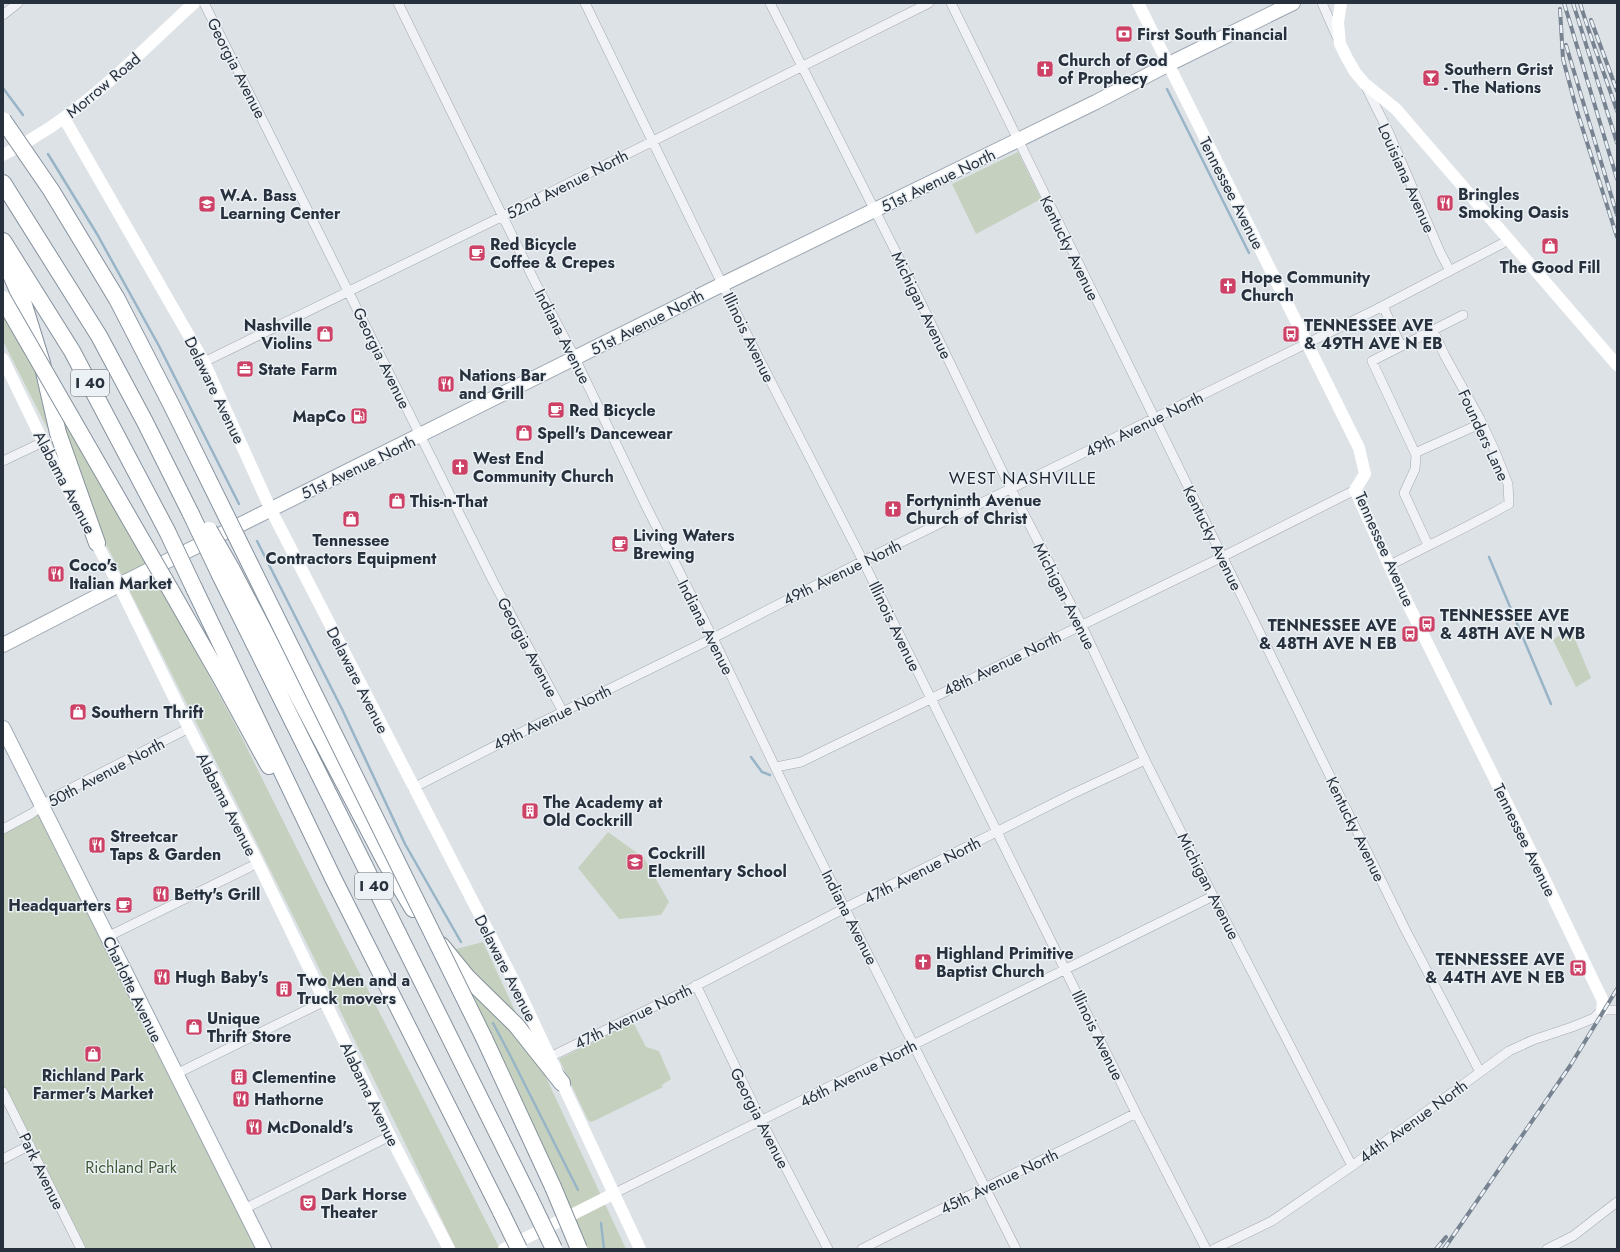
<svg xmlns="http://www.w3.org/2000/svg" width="1620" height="1252" font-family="Jost,sans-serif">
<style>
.green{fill:#c5d1be}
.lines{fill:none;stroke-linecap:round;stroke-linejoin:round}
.stream{stroke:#98b4c7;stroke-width:2.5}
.street-casing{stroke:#a3a9b1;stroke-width:10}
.primary-casing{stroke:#9ca7b2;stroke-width:16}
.highway-casing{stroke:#85919d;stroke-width:18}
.street{stroke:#f0f2f5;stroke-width:9}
.secondary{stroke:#fff;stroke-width:12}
.primary{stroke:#fff;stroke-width:14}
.highway{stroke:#fff;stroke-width:16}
.rail-casing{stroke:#778390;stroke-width:4}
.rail{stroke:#ecf1f5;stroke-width:2.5;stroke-dasharray:8;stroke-linecap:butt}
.highway-bridge-casing{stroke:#85919d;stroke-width:18;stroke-linecap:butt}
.highway-bridge{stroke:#fff;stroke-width:16}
.labels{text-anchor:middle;stroke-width:3;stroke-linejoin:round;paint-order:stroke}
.shield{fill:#ecf1f5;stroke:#626b74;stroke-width:1}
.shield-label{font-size:15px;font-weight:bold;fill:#27313d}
.poi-label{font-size:16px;font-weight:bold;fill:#27313d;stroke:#ecf1f5;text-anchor:start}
.street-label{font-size:16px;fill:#27313d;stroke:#ecf1f5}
.park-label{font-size:16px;fill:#3f5934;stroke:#ecf1f5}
.neighbourhood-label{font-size:17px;letter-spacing:1px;fill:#19222e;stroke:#ecf1f5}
</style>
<rect width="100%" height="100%" fill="#dde2e7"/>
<path class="green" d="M1018,152L1041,199L976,234L952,184Z
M3,294L237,728L336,927L500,1249H456C310,944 156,643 3,341Z
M1570,627L1591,678L1576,687L1553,640Z
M42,806L264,1249H81L3,1093V828Z
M608,832L644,858L669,902L661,915L619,919L578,868Z
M483,942L626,1249H586L549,1159L452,950Z
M633,1022L646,1047L659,1051L671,1079L662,1085L663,1087L596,1120L591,1122L588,1120L559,1059Z"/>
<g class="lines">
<path class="stream" d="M3,88L23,115
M1167,89L1249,253
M48,154L97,234L159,346L239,504
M257,541L342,709L405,844L461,942
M1489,557L1551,704
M751,757L762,772L770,775
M493,1023L510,1055L578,1190
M601,1223L604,1249"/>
<g class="street-casing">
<path id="street" d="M204,3L494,583L563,712
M398,3L535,282L571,350L646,506L713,638L801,821L1016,1249
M585,3L750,341L863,561L1136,1113L1206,1249
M770,3L904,268L1011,489L1081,624L1145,760L1213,896L1352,1166
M951,3L1405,929L1480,1072
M1322,3L1337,37
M3,15L18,3
M1365,85L1389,133L1440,252L1450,271
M1383,306L1401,346
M204,362L503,216L929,3
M1415,453L1482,423
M3,461L43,442
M1428,545L1404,493L1415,469L1416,455L1372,361L1463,315
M1390,565C1429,545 1470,526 1509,504L1508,484L1494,449L1480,419L1445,356L1433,330
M776,767L801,762L1222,557L1355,490
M413,788L528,729L713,638L863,561L1375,310L1509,240
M3,829L31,814L54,797L189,728
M107,937L258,863
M696,985L761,1120L828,1249
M550,1057L690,989L845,908L1070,795L1145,760
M176,1074L325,1001
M3,1092L81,1249
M3,1159L30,1145
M613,1194L1213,896
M244,1209L390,1136
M862,1249C952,1202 1046,1160 1136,1113
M1214,1249L1272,1221L1352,1166L1509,1051L1533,1040L1572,1027L1594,1018L1602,1010H1617
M1547,1249L1573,1236L1617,1202"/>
</g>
<g class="primary-casing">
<path id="primary" d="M3,645L119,585L723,284L1096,102L1169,64L1293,3
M3,728L264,1249"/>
</g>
<g class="highway-casing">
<path id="highway" d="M3,183L99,336L145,422L191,514
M3,241L72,351L167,531
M3,256L24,305L42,363L58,433L97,543
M231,568L386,863L413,909
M220,575L529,1197
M194,588L333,878L501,1212
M170,589L222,680L269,766
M441,945L467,977L516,1025L562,1083
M484,1038L553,1187"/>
</g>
<use href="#street" class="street"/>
<path class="secondary" d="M1138,3L1359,448L1365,474L1355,490L1395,578L1542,874L1603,1001L1602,1010
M1341,3L1338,22L1340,44L1347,58L1355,72L1365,84L1396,109L1617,365
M64,118L204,362L271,510L516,985L640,1249
M3,155C34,139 65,119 92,96C128,67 160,34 194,3
M3,359L43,442L80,512
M93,537L119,585L189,728L258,863L390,1136L449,1249
M504,1249L613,1194"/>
<use href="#primary" class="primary"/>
<use href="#highway" class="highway"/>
<g class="rail-casing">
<path id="rail" d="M1564,3L1617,179
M1573,3L1617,143
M1580,3C1591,40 1605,75 1617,111
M1560,9L1563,59L1577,111L1617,237
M1591,20L1617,91
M1566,45L1617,215
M1436,1249L1446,1237
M1444,1249L1570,1066L1617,989"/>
</g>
<use href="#rail" class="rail"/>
<g class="highway-bridge-casing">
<path id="highway-bridge" d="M3,120L51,190L117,299L172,406L484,1038
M3,299L170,589
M191,514L220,575
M209,530L231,568
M167,531L194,588
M553,1187L579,1249
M529,1197L554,1249
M501,1212L519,1249"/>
</g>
<use href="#highway-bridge" class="highway-bridge"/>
</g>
<defs>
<g id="bank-square" transform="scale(0.9)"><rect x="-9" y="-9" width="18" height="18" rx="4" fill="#cc4165" stroke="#ecf1f5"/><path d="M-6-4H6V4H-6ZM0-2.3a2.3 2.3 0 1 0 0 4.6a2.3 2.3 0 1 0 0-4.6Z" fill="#fff"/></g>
<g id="church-square" transform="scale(0.9)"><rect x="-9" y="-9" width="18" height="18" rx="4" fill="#cc4165" stroke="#ecf1f5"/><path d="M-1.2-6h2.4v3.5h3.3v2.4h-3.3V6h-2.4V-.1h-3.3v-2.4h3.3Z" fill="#fff"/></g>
<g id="bar-square" transform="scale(0.9)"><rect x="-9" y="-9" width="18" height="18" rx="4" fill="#cc4165" stroke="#ecf1f5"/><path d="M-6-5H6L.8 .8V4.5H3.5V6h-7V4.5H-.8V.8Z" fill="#fff"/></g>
<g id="restaurant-square" transform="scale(0.9)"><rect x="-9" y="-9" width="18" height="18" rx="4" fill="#cc4165" stroke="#ecf1f5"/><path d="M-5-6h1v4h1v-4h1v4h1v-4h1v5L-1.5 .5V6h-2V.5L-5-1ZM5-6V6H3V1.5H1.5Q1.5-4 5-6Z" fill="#fff"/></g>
<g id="school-square" transform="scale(0.9)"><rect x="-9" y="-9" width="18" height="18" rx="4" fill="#cc4165" stroke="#ecf1f5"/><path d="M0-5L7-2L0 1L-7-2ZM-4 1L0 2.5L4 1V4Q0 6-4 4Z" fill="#fff"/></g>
<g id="shop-square" transform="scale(0.9)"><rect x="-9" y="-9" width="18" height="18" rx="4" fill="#cc4165" stroke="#ecf1f5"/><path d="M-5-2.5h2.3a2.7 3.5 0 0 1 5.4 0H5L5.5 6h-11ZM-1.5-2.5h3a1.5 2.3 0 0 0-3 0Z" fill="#fff"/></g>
<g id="cafe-square" transform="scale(0.9)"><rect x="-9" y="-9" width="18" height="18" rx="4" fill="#cc4165" stroke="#ecf1f5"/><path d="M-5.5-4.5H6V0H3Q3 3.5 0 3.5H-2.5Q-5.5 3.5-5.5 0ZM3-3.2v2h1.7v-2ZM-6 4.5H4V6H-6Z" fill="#fff"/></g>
<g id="bus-square" transform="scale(0.9)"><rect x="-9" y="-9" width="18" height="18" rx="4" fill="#cc4165" stroke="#ecf1f5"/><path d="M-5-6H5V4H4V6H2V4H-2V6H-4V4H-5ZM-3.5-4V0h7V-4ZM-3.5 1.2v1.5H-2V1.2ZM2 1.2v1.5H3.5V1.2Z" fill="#fff"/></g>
<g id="office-square" transform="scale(0.9)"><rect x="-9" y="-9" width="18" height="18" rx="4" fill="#cc4165" stroke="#ecf1f5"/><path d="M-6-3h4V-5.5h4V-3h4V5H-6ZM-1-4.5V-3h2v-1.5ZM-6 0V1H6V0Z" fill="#fff"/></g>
<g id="fuel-square" transform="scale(0.9)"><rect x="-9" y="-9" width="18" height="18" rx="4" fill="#cc4165" stroke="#ecf1f5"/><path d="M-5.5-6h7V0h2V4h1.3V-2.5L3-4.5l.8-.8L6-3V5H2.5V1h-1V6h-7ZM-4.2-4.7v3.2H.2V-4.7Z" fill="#fff"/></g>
<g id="building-square" transform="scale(0.9)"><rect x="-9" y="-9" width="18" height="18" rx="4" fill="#cc4165" stroke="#ecf1f5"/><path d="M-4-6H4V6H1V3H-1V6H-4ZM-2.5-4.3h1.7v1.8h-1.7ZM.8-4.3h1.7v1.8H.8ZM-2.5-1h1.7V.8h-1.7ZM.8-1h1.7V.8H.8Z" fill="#fff"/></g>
<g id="theatre-square" transform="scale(0.9)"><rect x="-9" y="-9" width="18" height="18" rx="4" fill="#cc4165" stroke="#ecf1f5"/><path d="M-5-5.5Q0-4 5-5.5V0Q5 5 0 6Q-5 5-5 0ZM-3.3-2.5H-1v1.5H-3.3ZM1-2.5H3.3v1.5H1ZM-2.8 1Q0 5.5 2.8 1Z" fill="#fff"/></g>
</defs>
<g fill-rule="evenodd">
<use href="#bank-square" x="1124" y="34"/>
<use href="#church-square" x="1045" y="69"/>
<use href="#bar-square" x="1431" y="78"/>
<use href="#restaurant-square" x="1445" y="203"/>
<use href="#school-square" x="207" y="204"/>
<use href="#shop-square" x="1550" y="246"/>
<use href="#cafe-square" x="477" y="253"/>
<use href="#church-square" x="1228" y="286"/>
<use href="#shop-square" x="325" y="334"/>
<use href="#bus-square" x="1291" y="334"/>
<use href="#office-square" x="245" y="369"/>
<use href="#restaurant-square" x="446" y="384"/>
<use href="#cafe-square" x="556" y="410"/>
<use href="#fuel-square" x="359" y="416"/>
<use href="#shop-square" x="524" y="433"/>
<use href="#church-square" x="460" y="467"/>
<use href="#shop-square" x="397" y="501"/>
<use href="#church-square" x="893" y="509"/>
<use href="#shop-square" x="351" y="519"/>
<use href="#cafe-square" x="620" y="544"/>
<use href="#restaurant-square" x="56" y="574"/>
<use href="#bus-square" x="1427" y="624"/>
<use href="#bus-square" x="1410" y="634"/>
<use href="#shop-square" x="78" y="712"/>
<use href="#building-square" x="530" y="811"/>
<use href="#restaurant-square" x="97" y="845"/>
<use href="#school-square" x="635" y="862"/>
<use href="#restaurant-square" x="161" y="894"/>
<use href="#cafe-square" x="124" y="905"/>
<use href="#church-square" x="923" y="962"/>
<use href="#bus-square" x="1578" y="968"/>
<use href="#restaurant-square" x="162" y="977"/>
<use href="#building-square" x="284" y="989"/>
<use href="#shop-square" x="194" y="1027"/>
<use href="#shop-square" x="93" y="1054"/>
<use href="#building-square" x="239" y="1077"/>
<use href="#restaurant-square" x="241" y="1099"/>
<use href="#restaurant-square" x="254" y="1127"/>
<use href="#theatre-square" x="308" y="1203"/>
</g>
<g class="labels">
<g class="shield">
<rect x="71" y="370" width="38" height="26" rx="3"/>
<rect x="355" y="873" width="38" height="26" rx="3"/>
</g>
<g class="shield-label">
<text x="90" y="388">I 40</text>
<text x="374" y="891">I 40</text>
</g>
<g class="poi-label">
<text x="1137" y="40">First South Financial</text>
<text x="1058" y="66">Church of God<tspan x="1058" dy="18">of Prophecy</tspan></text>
<text x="1444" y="75">Southern Grist<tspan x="1444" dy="18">- The Nations</tspan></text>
<text x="1458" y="200">Bringles<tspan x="1458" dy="18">Smoking Oasis</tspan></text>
<text x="220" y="201">W.A. Bass<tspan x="220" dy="18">Learning Center</tspan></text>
<text x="490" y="250">Red Bicycle<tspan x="490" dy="18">Coffee &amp; Crepes</tspan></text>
<text x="1550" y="273" text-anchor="middle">The Good Fill</text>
<text x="1241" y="283">Hope Community<tspan x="1241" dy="18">Church</tspan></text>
<text x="312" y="331" text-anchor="end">Nashville<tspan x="312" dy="18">Violins</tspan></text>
<text x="1304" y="331">TENNESSEE AVE<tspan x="1304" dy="18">&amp; 49TH AVE N EB</tspan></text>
<text x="258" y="375">State Farm</text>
<text x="459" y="381">Nations Bar<tspan x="459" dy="18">and Grill</tspan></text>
<text x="569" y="416">Red Bicycle</text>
<text x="346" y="422" text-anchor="end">MapCo</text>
<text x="537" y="439">Spell's Dancewear</text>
<text x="473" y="464">West End<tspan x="473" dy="18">Community Church</tspan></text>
<text x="906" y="506">Fortyninth Avenue<tspan x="906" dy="18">Church of Christ</tspan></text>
<text x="410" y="507">This-n-That</text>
<text x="633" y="541">Living Waters<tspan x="633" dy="18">Brewing</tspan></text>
<text x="351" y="546" text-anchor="middle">Tennessee<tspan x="351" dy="18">Contractors Equipment</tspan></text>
<text x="69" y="571">Coco's<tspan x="69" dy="18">Italian Market</tspan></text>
<text x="1440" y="621">TENNESSEE AVE<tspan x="1440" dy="18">&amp; 48TH AVE N WB</tspan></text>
<text x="1397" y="631" text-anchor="end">TENNESSEE AVE<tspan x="1397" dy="18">&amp; 48TH AVE N EB</tspan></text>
<text x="91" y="718">Southern Thrift</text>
<text x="543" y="808">The Academy at<tspan x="543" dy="18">Old Cockrill</tspan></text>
<text x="110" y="842">Streetcar<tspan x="110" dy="18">Taps &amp; Garden</tspan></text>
<text x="648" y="859">Cockrill<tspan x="648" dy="18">Elementary School</tspan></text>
<text x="174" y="900">Betty's Grill</text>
<text x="111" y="911" text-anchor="end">Headquarters</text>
<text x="936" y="959">Highland Primitive<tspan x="936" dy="18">Baptist Church</tspan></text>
<text x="1565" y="965" text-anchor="end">TENNESSEE AVE<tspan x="1565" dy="18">&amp; 44TH AVE N EB</tspan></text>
<text x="175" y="983">Hugh Baby's</text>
<text x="297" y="986">Two Men and a<tspan x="297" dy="18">Truck movers</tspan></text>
<text x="207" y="1024">Unique<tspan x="207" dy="18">Thrift Store</tspan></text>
<text x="93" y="1081" text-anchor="middle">Richland Park<tspan x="93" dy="18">Farmer's Market</tspan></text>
<text x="252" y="1083">Clementine</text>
<text x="254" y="1105">Hathorne</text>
<text x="267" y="1133">McDonald's</text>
<text x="321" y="1200">Dark Horse<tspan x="321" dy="18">Theater</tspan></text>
</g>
<g class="street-label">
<text transform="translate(237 68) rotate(63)" y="6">Georgia Avenue</text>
<text transform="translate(103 85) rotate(-40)" y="6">Morrow Road</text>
<text transform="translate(1407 178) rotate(66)" y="6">Louisiana Avenue</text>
<text transform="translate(938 180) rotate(-26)" y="6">51st Avenue North</text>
<text transform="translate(567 184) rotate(-27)" y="6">52nd Avenue North</text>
<text transform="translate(1232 193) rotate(63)" y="6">Tennessee Avenue</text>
<text transform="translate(1070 248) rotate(64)" y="6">Kentucky Avenue</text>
<text transform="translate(922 305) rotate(64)" y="6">Michigan Avenue</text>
<text transform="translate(647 322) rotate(-27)" y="6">51st Avenue North</text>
<text transform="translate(563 336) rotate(63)" y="6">Indiana Avenue</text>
<text transform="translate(749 337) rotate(64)" y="6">Illinois Avenue</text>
<text transform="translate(382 358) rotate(64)" y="6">Georgia Avenue</text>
<text transform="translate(215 390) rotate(64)" y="6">Delaware Avenue</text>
<text transform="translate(1144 424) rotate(-26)" y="6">49th Avenue North</text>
<text transform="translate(1484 435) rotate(65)" y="6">Founders Lane</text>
<text transform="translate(358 467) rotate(-26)" y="6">51st Avenue North</text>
<text transform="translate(65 482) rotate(62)" y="6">Alabama Avenue</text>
<text transform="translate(1213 538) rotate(64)" y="6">Kentucky Avenue</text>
<text transform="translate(1385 549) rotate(66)" y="6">Tennessee Avenue</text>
<text transform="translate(842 572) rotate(-26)" y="6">49th Avenue North</text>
<text transform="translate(1065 596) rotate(63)" y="6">Michigan Avenue</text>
<text transform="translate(895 626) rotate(64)" y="6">Illinois Avenue</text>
<text transform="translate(706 627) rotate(63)" y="6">Indiana Avenue</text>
<text transform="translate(528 647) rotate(62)" y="6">Georgia Avenue</text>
<text transform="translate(1002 663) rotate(-26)" y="6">48th Avenue North</text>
<text transform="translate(358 680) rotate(63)" y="6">Delaware Avenue</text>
<text transform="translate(552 717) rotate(-26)" y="6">49th Avenue North</text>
<text transform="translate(106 772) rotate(-28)" y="6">50th Avenue North</text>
<text transform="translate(227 804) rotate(63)" y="6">Alabama Avenue</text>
<text transform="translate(1356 829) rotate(64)" y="6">Kentucky Avenue</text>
<text transform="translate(1525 840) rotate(64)" y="6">Tennessee Avenue</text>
<text transform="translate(922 870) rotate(-27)" y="6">47th Avenue North</text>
<text transform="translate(1209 886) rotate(63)" y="6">Michigan Avenue</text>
<text transform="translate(850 917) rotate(63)" y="6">Indiana Avenue</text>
<text transform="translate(506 968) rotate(63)" y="6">Delaware Avenue</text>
<text transform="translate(133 989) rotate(64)" y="6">Charlotte Avenue</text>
<text transform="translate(633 1016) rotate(-26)" y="6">47th Avenue North</text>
<text transform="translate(1098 1035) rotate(64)" y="6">Illinois Avenue</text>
<text transform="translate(858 1073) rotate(-27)" y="6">46th Avenue North</text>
<text transform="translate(370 1094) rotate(64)" y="6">Alabama Avenue</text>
<text transform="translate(760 1118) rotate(63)" y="6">Georgia Avenue</text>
<text transform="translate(1413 1121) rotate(-36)" y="6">44th Avenue North</text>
<text transform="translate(42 1171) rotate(64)" y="6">Park Avenue</text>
<text transform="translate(999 1181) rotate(-26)" y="6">45th Avenue North</text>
</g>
<g class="park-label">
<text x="131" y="1173">Richland Park</text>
</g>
<g class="neighbourhood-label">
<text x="1023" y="484">WEST NASHVILLE</text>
</g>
</g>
<rect width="1620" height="1252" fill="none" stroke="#27313d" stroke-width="8"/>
</svg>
